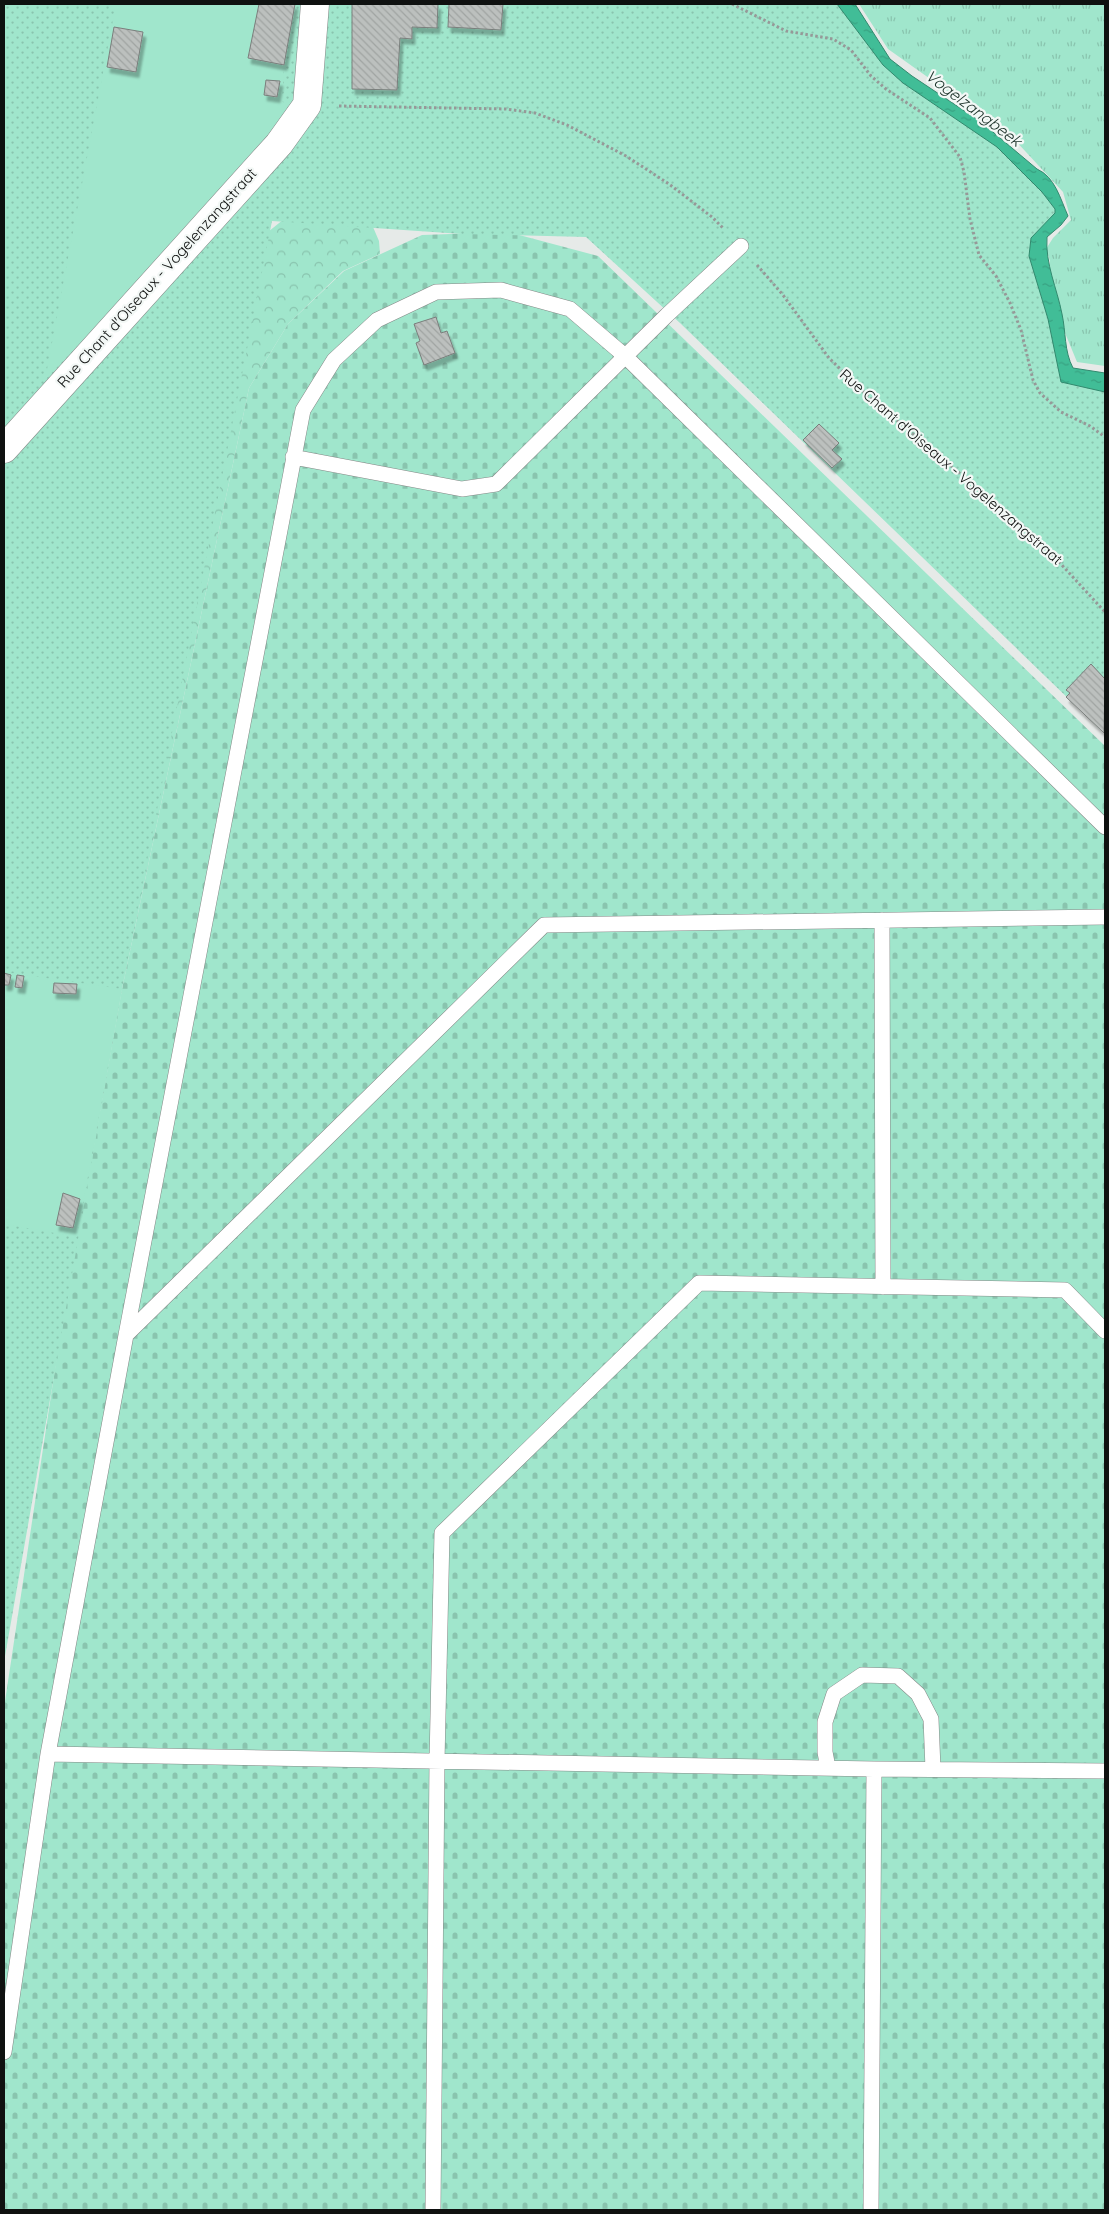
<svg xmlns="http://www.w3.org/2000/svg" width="1109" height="2214" font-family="Quicksand,sans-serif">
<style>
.grass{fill:url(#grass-tufts)}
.forest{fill:url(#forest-crowns)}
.cemetery{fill:url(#cemetery-stones)}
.park{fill:url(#park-dots)}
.garden{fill:#a0e6cc}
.water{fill:url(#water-ripples);stroke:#32896e}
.building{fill:url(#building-back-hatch);stroke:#7a7e7c;filter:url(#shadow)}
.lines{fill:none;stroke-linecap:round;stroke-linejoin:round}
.lane-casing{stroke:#848886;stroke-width:16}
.street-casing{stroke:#848886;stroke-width:29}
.path{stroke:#969998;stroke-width:3;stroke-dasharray:2.5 2.5;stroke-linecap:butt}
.lane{stroke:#fff;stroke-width:15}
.street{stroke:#fff;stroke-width:28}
.labels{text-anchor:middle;stroke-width:4.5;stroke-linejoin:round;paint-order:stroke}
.street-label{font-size:15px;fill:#0f1110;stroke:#f3f8f6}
.water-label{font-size:16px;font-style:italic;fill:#1b3028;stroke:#f3f8f6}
</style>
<defs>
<pattern id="grass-tufts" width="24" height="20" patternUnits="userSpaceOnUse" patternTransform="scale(1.25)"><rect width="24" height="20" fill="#a0e6cc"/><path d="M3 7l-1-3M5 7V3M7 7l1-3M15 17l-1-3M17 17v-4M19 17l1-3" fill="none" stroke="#89c4ae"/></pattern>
<pattern id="forest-crowns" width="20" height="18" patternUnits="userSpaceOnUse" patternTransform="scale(1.25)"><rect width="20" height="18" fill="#a0e6cc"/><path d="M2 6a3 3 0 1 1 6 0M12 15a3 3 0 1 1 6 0" fill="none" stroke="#89c4ae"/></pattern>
<pattern id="cemetery-stones" width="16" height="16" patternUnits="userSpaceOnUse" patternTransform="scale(1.25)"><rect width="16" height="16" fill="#a0e6cc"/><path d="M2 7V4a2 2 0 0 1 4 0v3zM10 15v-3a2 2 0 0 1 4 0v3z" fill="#89c4ae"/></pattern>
<pattern id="park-dots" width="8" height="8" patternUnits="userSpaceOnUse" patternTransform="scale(1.25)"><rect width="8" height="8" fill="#a0e6cc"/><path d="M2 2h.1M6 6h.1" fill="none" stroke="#89c4ae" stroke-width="1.8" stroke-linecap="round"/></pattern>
<pattern id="water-ripples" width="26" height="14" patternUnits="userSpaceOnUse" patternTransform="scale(1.25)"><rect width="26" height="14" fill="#41bd97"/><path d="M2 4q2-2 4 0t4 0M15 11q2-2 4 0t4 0" fill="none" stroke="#38a181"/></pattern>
<pattern id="building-back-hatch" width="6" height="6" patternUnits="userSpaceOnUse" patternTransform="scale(1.25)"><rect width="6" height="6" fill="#bcc0be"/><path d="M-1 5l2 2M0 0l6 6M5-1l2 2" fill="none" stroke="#a0a4a2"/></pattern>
<filter id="shadow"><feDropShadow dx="3" dy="5.5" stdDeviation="1" flood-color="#0004"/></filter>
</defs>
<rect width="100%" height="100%" fill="#e6eae8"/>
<path class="grass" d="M859,4H1105V366L1077,362L1049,294L1050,261L1046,249L1053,238L1071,220L1063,192L1012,137L888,49Z"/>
<path class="forest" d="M289,215L373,227L379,241L380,254L343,271L288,324L249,388L122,989L237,257Z"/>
<path class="cemetery" d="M508,232L598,256L1105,746V2210H4V1708L61,1329L122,989L249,388L288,324L344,271L422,235Z"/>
<path class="park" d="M4,4H843L878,55L987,132L1060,208L1037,248L1062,366L1105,381V734L680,323L586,237L462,234L272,221L122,989L4,1662Z"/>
<path class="garden" d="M116,4H295L284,65L282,101L288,106L273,134L45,380Z
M4,972L122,989L77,1237L4,1224Z"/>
<path class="water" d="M837,4H855L890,59L912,76L981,122L1037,169C1055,177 1060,198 1068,216L1061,225L1047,237C1045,264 1057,288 1062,314C1066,332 1064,351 1073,368L1105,373V392L1061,382L1048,319L1029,256L1031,238L1055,213V209L1042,192L997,147L903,83L883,65Z"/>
<path class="building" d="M259,4H295L284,65L248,58Z
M352,4H438L437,28L412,27V39L400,38L397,90L352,89Z
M449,4H503L501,30L448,27Z
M114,27L143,32L136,72L107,67Z
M266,80L280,81L277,97L264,95Z
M436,317L441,333L447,331L455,353L424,365L416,343L420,341L414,324Z
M819,424L839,443L832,450L842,459L832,468L803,440Z
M1091,664L1105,679L1104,733L1066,697L1070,693L1066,690Z
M4,973L11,975L9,985H4Z
M17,975L24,976L22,988L15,987Z
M54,983L77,984L76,994L53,993Z
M63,1193L80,1199L73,1228L56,1225Z"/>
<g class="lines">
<g class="lane-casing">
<path id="lane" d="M293,457L462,489L496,484L667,315L741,246
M1105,917L544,925L126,1335L48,1754L874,1769L1105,1771
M882,920L883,1287
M126,1335L303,410L334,360L377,320L436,292L501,290L570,309L625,356L1105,827
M828,1768L825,1752V1722L834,1694L862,1675L898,1676L918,1694L931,1719L933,1769
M4,2052L48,1754
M433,2210L437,1761L442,1533L699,1283L1065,1290L1105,1331
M871,2210L874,1769"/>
</g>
<g class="street-casing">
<path id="street" d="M4,449L279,144L307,105L315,4"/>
</g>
<path class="path" d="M732,4L786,31L833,39L851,50L871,76L886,89L930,118L960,157L964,172L970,219L979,255L996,276L1010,303L1021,330L1033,380L1040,393L1061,412L1090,426L1105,437
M339,106L506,109L535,113L567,125L626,156L669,184L712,217L724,229
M757,265L783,295L829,358L871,399L1037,538L1105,612"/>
<use href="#lane" class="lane"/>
<use href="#street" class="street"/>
</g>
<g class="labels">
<g class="street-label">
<text transform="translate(157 278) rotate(-48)" y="5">Rue Chant d'Oiseaux - Vogelenzangstraat</text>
<text transform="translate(951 467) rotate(41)" y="5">Rue Chant d'Oiseaux - Vogelenzangstraat</text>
</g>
<g class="water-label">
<text transform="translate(974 108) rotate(37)" y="6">Vogelzangbeek</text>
</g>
</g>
<rect width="1109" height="2214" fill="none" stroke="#0f1110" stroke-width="10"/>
</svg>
